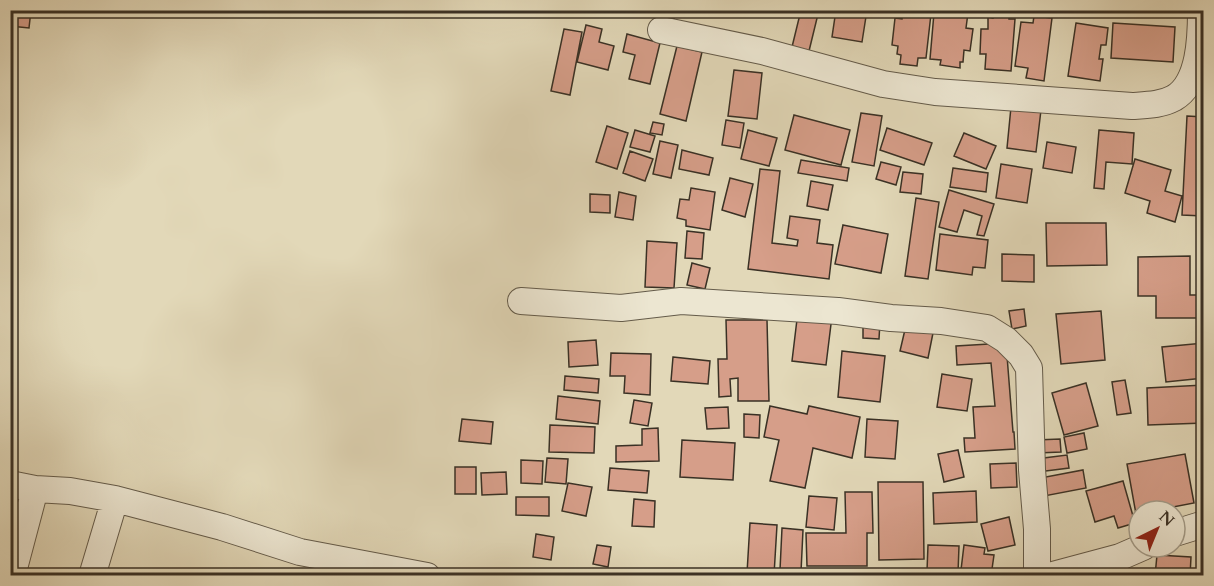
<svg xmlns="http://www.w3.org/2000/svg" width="1214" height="586" font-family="Cardo,serif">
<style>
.building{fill:#d69e89;stroke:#3a3125;stroke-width:1.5}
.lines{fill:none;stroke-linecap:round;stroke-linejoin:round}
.street-casing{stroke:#645b4a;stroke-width:28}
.street{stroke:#ece6d1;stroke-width:26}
</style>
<rect width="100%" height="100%" fill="#e2d8b8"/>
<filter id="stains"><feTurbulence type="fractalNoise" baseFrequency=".00333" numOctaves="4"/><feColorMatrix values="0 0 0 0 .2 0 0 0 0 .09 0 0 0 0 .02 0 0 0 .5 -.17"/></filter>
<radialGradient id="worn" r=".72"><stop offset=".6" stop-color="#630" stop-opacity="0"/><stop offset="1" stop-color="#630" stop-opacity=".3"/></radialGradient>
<path class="building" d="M10,10H31L29,28L10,26Z
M653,10H677L673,21L652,14Z
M801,10H819L809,51L792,47Z
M836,10H867L862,42L832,37Z
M906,10H922V13L931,14L926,58H918L917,66L900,64L901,55L897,54L898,46L892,45L895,18L902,19L903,11Z
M947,11L968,13L966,28L973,29L970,51L964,50L963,62H960V68L940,65L941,60L930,59L934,13L947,15Z
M994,13L1009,15V19H1015L1011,71L985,69L986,54H980L981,29H988V17L993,18Z
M1034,16L1052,18L1044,81L1026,78L1028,68L1015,66L1021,22L1033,23Z
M1076,23L1108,28L1106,45H1101L1099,59H1103L1100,81L1068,76Z
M1113,23L1175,27L1173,62L1111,58Z
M586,25L602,29L599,42L614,46L608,70L577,62Z
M564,29L582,32L570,95L551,91Z
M627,34L660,43L650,84L629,79L635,55L623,52Z
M677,46L702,52L686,121L660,114Z
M734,70L762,73L757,119L728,116Z
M1011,107L1041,110L1036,152L1007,148Z
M861,113L882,116L874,166L852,162Z
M794,115L850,130L841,165L785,150Z
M1187,116L1204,117L1203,216L1182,215Z
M726,120L744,123L740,148L722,145Z
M653,122L664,124L662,135L650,133Z
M607,126L628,133L617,169L596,162Z
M887,128L932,143L924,165L880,150Z
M635,130L655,136L650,152L630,147Z
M748,130L777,138L769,166L741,159Z
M1099,130L1134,133L1132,164L1106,162L1104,189L1094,188Z
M964,133L996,146L986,169L954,156Z
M660,141L678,145L671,178L653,174Z
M1047,142L1076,147L1072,173L1043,168Z
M682,150L713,158L709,175L679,169Z
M630,151L653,159L645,181L623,173Z
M1135,159L1171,170L1165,191L1182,196L1175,222L1147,213L1150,201L1125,193Z
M801,160L849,168L847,181L798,173Z
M881,162L901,167L896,185L876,179Z
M1001,164L1032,169L1027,203L996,198Z
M953,168L988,173L986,192L950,187Z
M760,169L780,171L772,243L797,246L798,240L787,238L790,216L820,220L817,243L833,245L829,279L748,269Z
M903,172L923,174L921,194L900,192Z
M730,178L753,184L745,217L722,210Z
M811,181L833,185L828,210L807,206Z
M691,188L715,192L710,230L686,226V220L677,218L680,199L689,200Z
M949,190L994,204L984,236L977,235L982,216L964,210L957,232L939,227Z
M619,192L636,196L633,220L615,217Z
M590,194L610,195V213L590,212Z
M916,198L939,202L928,279L905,276Z
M1046,223H1106L1107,265L1047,266Z
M843,225L888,234L881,273L835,264Z
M687,231L704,233L702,259L685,258Z
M940,234L988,240L985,268L973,267L972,275L936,270Z
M647,241L677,243L674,288L645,287Z
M1002,254L1034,255V282L1002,281Z
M1190,256V295H1204V318H1156V296H1138V257Z
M692,263L710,268L705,289L687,285Z
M1024,309L1026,326L1012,329L1009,311Z
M798,311L832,316L826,365L792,361Z
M1101,311L1105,360L1061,364L1056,314Z
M726,320H767L769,401H738V378L730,379L731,396L719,397L718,359H727Z
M863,321L880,322L879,339L863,338Z
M907,321L934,328L928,358L900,351Z
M596,340L598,365L569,367L568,342Z
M1006,343L1013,432H1014L1015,449L965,452L964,438H975L973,407L995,406L991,363L957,365L956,346Z
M1204,343V378L1166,382L1162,347Z
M842,351L885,356L880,402L838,397Z
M611,353L651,354L650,395L624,393L625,376H610Z
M673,357L710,361L708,384L671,381Z
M942,374L972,379L967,411L937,407Z
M565,376L599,379L598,393L564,390Z
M1125,380L1131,413L1117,415L1112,382Z
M1086,383L1098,426L1064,435L1052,393Z
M1204,385V423L1148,425L1147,388Z
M558,396L600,401L598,424L556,419Z
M634,400L652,403L648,426L630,423Z
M770,406L807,414L809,406L860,417L852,458L813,448L805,488L770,481L779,440L764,437Z
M728,407L729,428L707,429L705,408Z
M744,414L760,415L759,438L744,437Z
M462,419L493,422L491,444L459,441Z
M867,419L898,421L895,459L865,457Z
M550,425L595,427L594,453L549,452Z
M658,428L659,461L616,462V446L642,445V429Z
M1084,433L1087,449L1067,453L1064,437Z
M1060,439L1061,452L1037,453L1036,440Z
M682,440L735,443L733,480L680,477Z
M958,450L964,477L944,482L938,454Z
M1185,454L1194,503L1152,511H1139V513L1136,514L1127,464Z
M1067,455L1069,468L1038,472L1036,459Z
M547,458L568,459L566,484L545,482Z
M521,460L543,461L542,484L521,483Z
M1016,463L1017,487L991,488L990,464Z
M455,467H476V494H455Z
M610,468L649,471L647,493L608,490Z
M1083,470L1086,488L1039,497L1035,479Z
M506,472L507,494L482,495L481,473Z
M1123,481L1135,523L1118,528L1114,516L1095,522L1086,491Z
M878,482H923L924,559L879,560Z
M568,483L592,487L586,516L562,511Z
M976,491L977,522L934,524L933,493Z
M845,492H872L873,533H867V566H807L806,533H846Z
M809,496L837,498L834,530L806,527Z
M516,497H549V516L516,515Z
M634,499L655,501L654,527L632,526Z
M1009,517L1015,545L988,551L981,524Z
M750,523L777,525L774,575L747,573Z
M782,528L803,530L801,572L780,570Z
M536,534L554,537L551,560L533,557Z
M597,545L611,547L608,567L593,564Z
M928,545L959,546L958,573L927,571Z
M964,545L985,548L984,554L994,555L991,576L961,570Z
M1157,555L1191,557L1190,576H1155Z"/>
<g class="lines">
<g class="street-casing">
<path id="street" d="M661,30L762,51L883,84L935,92L1132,106C1147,105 1161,105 1174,98C1200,83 1201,37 1201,10
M521,301L621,308L681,301L838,311L891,318L941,321L987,328L1006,340L1021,355L1029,368L1032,470L1037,529V576
M10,484L35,489L70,491L115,499L222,527L300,552L427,576
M1175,533L1204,524
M12,576L35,489
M92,576L115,499
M1049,576L1120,557L1143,547"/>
</g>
<use href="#street" class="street"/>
</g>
<rect width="1214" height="586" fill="none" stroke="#e2d8b8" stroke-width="36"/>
<rect x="12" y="12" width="1190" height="562" fill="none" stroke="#3a3125" stroke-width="3"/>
<rect x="18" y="18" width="1178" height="550" fill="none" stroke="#3a3125" stroke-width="1.5"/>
<g transform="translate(1157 529) rotate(43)"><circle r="28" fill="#ece6d1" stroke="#a59e8c" stroke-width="1.5"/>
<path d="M0-4.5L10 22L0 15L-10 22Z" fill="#8f2418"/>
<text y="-9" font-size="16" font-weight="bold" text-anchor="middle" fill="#3a3125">N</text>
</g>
<rect width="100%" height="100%" filter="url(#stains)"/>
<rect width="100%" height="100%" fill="url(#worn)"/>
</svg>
